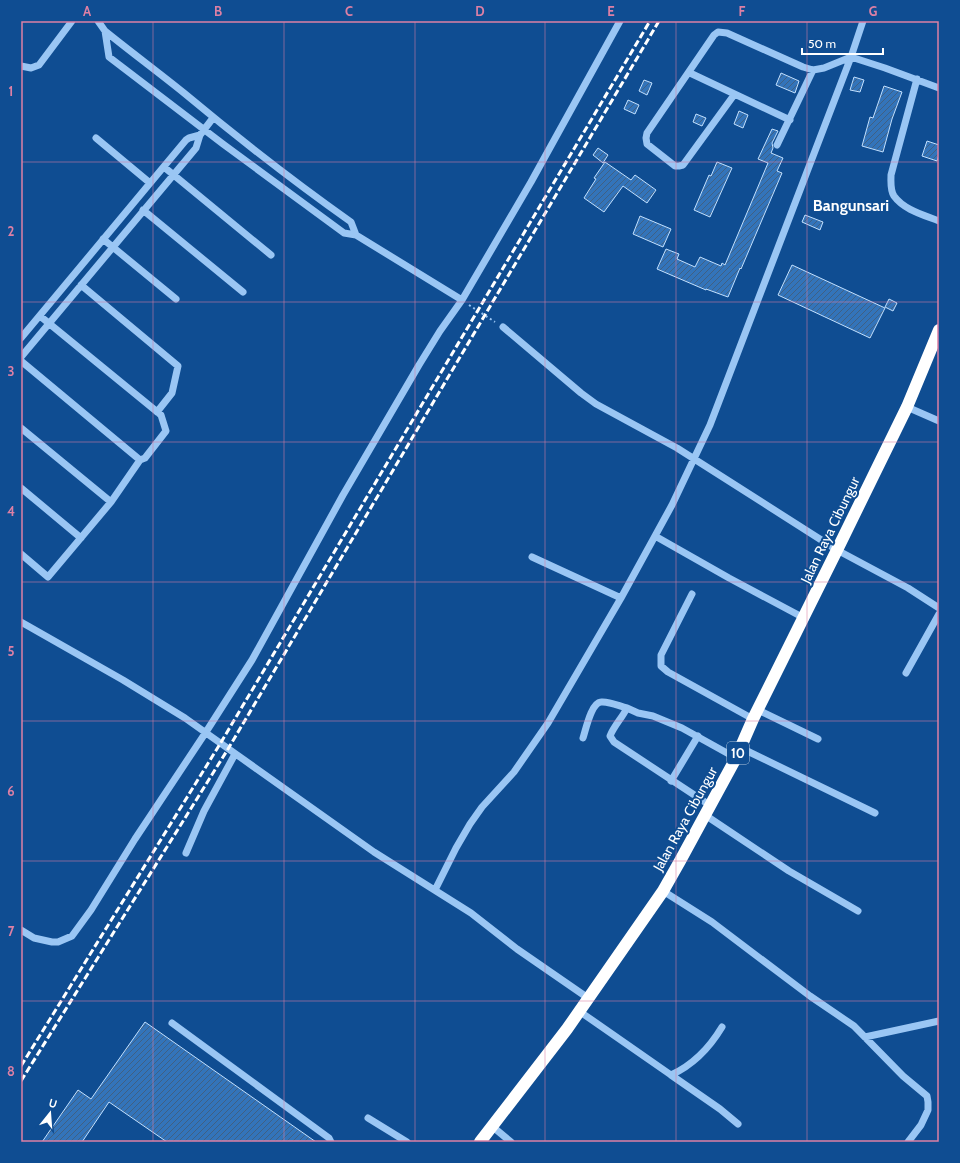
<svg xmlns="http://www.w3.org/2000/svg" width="960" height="1163" font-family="Cabin,sans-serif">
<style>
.building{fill:url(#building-hatch);stroke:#c2e0fe}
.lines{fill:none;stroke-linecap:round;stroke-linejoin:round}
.path{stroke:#9ac6f4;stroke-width:2;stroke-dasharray:2 3;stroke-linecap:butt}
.minor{stroke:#9ac6f4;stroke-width:7}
.highway{stroke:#fff;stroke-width:12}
.rail{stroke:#fff;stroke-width:3;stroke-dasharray:7 3;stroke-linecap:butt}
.grid{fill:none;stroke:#dd80a5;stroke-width:1;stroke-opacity:0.55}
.labels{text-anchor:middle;stroke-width:4;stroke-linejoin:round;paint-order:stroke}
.shield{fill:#0f4d92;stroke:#b7cade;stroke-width:1}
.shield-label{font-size:13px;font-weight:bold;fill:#fff}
.street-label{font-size:14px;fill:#fff;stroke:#0f4d92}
.quarter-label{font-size:16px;font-weight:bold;fill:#fff;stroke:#0f4d92}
.neatline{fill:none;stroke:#dd80a5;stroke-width:1.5}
.grid-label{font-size:13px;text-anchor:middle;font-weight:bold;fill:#dd80a5}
</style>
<defs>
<pattern id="building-hatch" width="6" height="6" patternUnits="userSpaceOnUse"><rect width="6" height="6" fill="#3374ba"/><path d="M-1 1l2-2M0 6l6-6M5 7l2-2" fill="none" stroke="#406083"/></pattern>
</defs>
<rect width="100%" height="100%" fill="#0f4d92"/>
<path class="building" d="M781,73L799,81L795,93L776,85Z
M854,77L864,80L860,92L850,90Z
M644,80L652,83L647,95L639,91Z
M884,86L902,92L892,119L883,152L862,146L870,117L873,118Z
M628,100L639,105L635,114L624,109Z
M739,111L748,115L743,128L734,124Z
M696,114L706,118L702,126L693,122Z
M772,129L778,131L772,143L773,148L771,153L783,158L777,171L782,173L741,269L740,268L728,297L706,289V290L657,269L666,249L679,254L677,259L695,267L700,257L721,266L722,263L725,265L768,163L758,159Z
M927,141L939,145V155L937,161L922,156Z
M598,148L608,155L603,163L593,155Z
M605,162L631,180L635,175L656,190L647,203L623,186L604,212L584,198L596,179L594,178Z
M717,162L732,168L710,217L694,210L709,175L711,176Z
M805,215L823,222L820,230L802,222Z
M640,216L671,229L663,247L633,234Z
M792,265L885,308L870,338L778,295Z
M889,299L897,303L893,311L885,307Z
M145,1022L316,1142H167L109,1102L82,1142H42L78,1090L91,1099Z"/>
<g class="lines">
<path class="path" d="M469,305L495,322"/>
<path class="minor" d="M98,21L105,31C131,52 158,72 184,93C238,138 293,181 351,222L356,235
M863,21L851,57L885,68L939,88
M105,31L109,57L223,144L344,233L356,235L462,300
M21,66L31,68L39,65L72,21
M690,73L790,120
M917,79L891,175C891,182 890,190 894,196C904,210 924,215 939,221
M734,95L683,165L679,166H675L647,144L646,138L647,133L714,35L718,32L727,33L803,67L813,70L824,68L851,57
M96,138L150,183
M777,145L813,70
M164,167L271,255
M143,210L243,292
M103,239L176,299
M81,285L178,366L172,393L157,412
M503,327L581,393L596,404L677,448L837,550L908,588L939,608
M21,338L186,140L189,138L200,135
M21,357L196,148L200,135L213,118
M21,361L140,460
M907,407L939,421
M21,428L111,502
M21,488L81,538
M655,536L729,578L804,618
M21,554L48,577L111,502L140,460L145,458L166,431L161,415L40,316
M532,557L621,598
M692,594L661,655V666L668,672L753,719
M21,622L123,680L185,718L374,852L471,913L517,949L588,998
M906,673L939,614
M758,710L818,739
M583,738C586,729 591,703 601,702C609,701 619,706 627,708
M741,748L875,813
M671,781L698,736
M711,806L614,742L610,736C614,726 622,718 627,708L638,713L653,716L682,728L736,758
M705,815L789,871L858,911
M186,853L204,811L235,754
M435,890L456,848L470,824L482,807L514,772L548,723L621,598L672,505L710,425L851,57
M663,891L712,922L810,996L854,1026L903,1076L927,1096L928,1102V1110L921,1125L908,1142
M21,930L34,938L52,942H58L72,936L91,910L135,839L206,732L252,660L343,495L419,365L440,331L462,300L531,182L620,21
M579,1011L671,1075C693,1065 710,1047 722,1027
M172,1023L329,1138L331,1142
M865,1037L939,1021
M671,1075L720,1109L738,1124
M368,1118L407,1142
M493,1127L511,1142"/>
<path class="highway" d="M480,1142L567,1029L663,891L680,861L736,758L753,719L837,550L907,407L939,330"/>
<path class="rail" d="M21,1066L220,744L650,21
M21,1081L228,749L659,21"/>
</g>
<path class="grid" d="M153,21V1142M284,21V1142M415,21V1142M545,21V1142M676,21V1142M807,21V1142M21,162H939M21,302H939M21,442H939M21,582H939M21,721H939M21,861H939M21,1001H939"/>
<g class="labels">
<rect class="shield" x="727" y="742" width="22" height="22" rx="3"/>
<g class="shield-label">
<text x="738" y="758">10</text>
</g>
<g class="street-label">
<text transform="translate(830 530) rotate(-64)" y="5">Jalan Raya Cibungur</text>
<text transform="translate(685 819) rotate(-61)" y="5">Jalan Raya Cibungur</text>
</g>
<g class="quarter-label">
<text x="851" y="211">Bangunsari</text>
</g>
</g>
<rect width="960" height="1163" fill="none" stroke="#0f4d92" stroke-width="44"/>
<g transform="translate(50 1113) rotate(17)" stroke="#0f4d92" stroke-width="3" paint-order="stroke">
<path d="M0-3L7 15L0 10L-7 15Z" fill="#ffffff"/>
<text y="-6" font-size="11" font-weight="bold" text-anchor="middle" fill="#ffffff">U</text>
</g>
<path d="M802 48v6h81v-6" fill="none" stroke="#ffffff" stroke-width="2"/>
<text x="808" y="48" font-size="12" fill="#ffffff" stroke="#0f4d92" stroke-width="3" paint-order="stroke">50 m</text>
<rect x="22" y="22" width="916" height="1119" class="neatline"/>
<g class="grid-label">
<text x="87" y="16">A</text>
<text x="218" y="16">B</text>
<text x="349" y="16">C</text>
<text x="480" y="16">D</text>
<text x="611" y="16">E</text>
<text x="742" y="16">F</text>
<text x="873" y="16">G</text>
<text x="11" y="96">1</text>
<text x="11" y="236">2</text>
<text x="11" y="376">3</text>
<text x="11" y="516">4</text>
<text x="11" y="656">5</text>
<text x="11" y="796">6</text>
<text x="11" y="936">7</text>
<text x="11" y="1076">8</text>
</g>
</svg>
